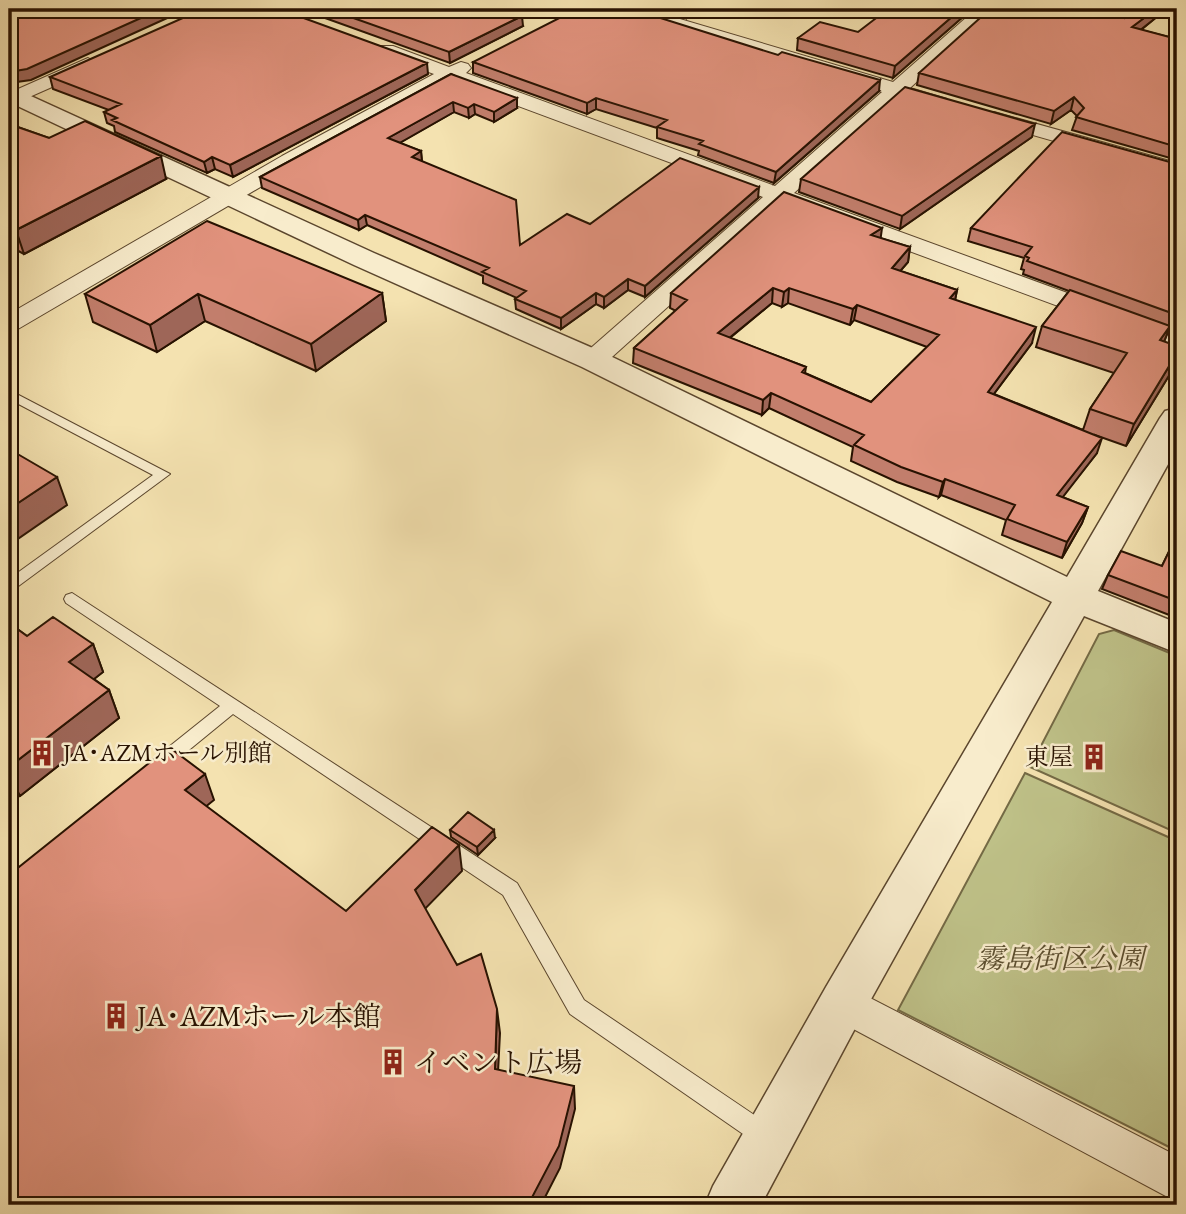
<svg xmlns="http://www.w3.org/2000/svg" width="1186" height="1214" font-family="'EB Garamond','Noto Serif JP',serif">
<style>
.green{fill:#bfc289;stroke:#746a45;stroke-width:2}
.lines{fill:none;stroke-linecap:round;stroke-linejoin:round}
.service-casing{stroke:#5b462d;stroke-width:2}
.minor-casing{stroke:#5b462d;stroke-width:2}
.tertiary-casing{stroke:#5b462d;stroke-width:3}
.service{fill:#f8eccc;fill-rule:evenodd}
.minor{fill:#f8eccc;fill-rule:evenodd}
.tertiary{fill:#f8eccc;fill-rule:evenodd}
.wall{fill:#c27e6c;stroke:#281201;stroke-width:2;fill-rule:evenodd}
.shaded-wall{fill:#9e6658;stroke:#281201;stroke-width:2}
.building{fill:#e1927d;stroke:#281201;stroke-width:2;fill-rule:evenodd}
.labels{text-anchor:middle;stroke-width:5;stroke-linejoin:round;paint-order:stroke}
.poi-label{font-size:24px;fill:#281201;stroke:#f8eccc;text-anchor:start}
.near-park-label{font-size:28px;font-style:italic;fill:#5d5031;stroke:#f8eccc}
.near-poi-label{font-size:28px;fill:#281201;stroke:#f8eccc;text-anchor:start}
</style>
<rect width="100%" height="100%" fill="#f4e2b0"/>
<filter id="stains"><feTurbulence type="fractalNoise" baseFrequency=".00286" numOctaves="4"/><feColorMatrix values="0 0 0 0 .2 0 0 0 0 .09 0 0 0 0 .02 0 0 0 .5 -.17"/></filter>
<radialGradient id="worn" r=".72"><stop offset=".6" stop-color="#630" stop-opacity="0"/><stop offset="1" stop-color="#630" stop-opacity=".3"/></radialGradient>
<path class="green" d="M1114,630L1177,656V833L1030,767L1099,634Z
M1025,773L1177,841V1151L898,1010Z"/>
<g class="lines">
<g class="service-casing">
<path id="service" d="M9,390L170,474L9,593V579L153,475L9,399Z
M72,593L517,883L584,1000L772,1127L775,1135L772,1143L764,1146L756,1143L570,1014L503,895L233,714L167,768L161,770L155,768L152,763L155,758L220,706L66,603L64,599L66,595Z"/>
</g>
<g class="minor-casing">
<path id="minor" d="M618,9H646L893,82L976,9H996L910,88L947,99L950,103L947,107L940,109L900,97L794,193L1177,333V350L782,204L602,366L593,368L584,366L580,360L584,354L763,197L451,81L298,165L18,329L9,332V314L282,156L434,74L379,54L376,50L379,46H393L449,67L461,62L468,64L471,68L466,73L775,186L882,92L621,13Z
M1156,9H1177V17L1159,13Z
M88,58L98,64L95,68L9,106V93Z
M994,112L1177,163V176L987,122L984,118L987,114Z
M843,984L1177,1156V1202L829,1016L823,1003L829,990Z"/>
</g>
<g class="tertiary-casing">
<path id="tertiary" d="M9,86L374,253L604,353L1067,577L1160,418L1165,411L1177,408V448L1098,591L1177,623V653L1084,616L860,1019L761,1205H705L713,1186L826,987L1052,602L582,367L354,265L9,102Z"/>
</g>
<use href="#service" class="service"/>
<use href="#minor" class="minor"/>
<use href="#tertiary" class="tertiary"/>
</g>
<path class="wall" d="M300,9H506L523,26L450,63Z
M654,9H701L687,18Z
M972,9L893,78L797,50L798,38L858,32Z
M1110,9H1160L1158,16L1141,30L1177,39V160L1072,130L1077,116L1071,110L1051,124L917,85L919,73L1124,18V16Z
M473,62L879,91L774,183L698,155L699,151L657,138V128L596,109L587,114L473,73Z
M428,74L233,177L215,169L207,173L115,132L114,126L107,123L104,112L109,110L53,89L50,77Z
M451,74L517,108L494,122L475,114L469,118L454,112L399,143L421,151L422,162L520,245L590,224L758,198L645,297L628,290L604,308L596,304L561,329L516,309L515,299L517,298L483,283V276L367,225L359,230L262,188L260,177Z
M9,124L166,179L24,254L9,246Z
M1032,137L900,229L799,192L801,179Z
M1177,164V325L1174,329L1170,327L1164,342L1173,369L1126,446L1095,435L1097,453L1062,497L1088,507L1082,523L1062,558L1002,535L1006,520L941,495L939,497L897,482L851,461L853,447L769,408L762,415L633,363L634,348L676,311L670,308L671,293L880,238L910,247L908,262L900,271L957,290L955,300L1032,343L994,394L1083,430L1090,409L1114,373L1036,347L1042,326L1069,291L1023,274L1024,270L1021,269L1024,258L968,241L971,228ZM772,303L782,307L788,303L850,325L854,320L927,347L871,402L805,373L806,367L730,338Z
M382,293L386,321L316,371L205,321L157,352L93,322L85,294Z
M1177,535V618L1102,589L1108,575L1162,566Z
M9,623L27,636L93,644L103,672L94,679L109,690L119,718L20,796L11,789L9,791Z
M450,830L495,838L478,855L451,837Z"/>
<path class="shaded-wall" d="M161,9H187L31,80L9,83V72Z
M688,9H701L687,18Z
M961,9H972L893,78L895,66Z
M1156,9H1160L1158,16L1129,39L1132,27Z
M522,16L523,26L450,63L449,52Z
M427,63L428,74L233,177L230,165Z
M880,80L879,91L774,183L776,172Z
M1074,97L1071,110L1051,124L1054,111Z
M517,98V108L494,122V112Z
M596,98V109L587,114V103Z
M453,102L454,112L389,149L388,138Z
M474,104L475,114L469,118L468,108Z
M1035,124L1032,137L900,229L902,216Z
M421,151L422,162L412,157Z
M161,156L166,179L24,254L16,230Z
M212,157L215,169L207,173L204,162Z
M759,187L758,198L645,297V286Z
M365,215L367,225L359,230L358,220Z
M882,228L880,243L871,235Z
M910,247L908,262L890,283L892,268Z
M628,279V290L604,308V297Z
M773,288L772,303L717,348L718,333Z
M789,288L788,303L782,307L784,292Z
M957,290L954,306L950,298Z
M382,293L386,321L316,371L311,344Z
M596,293V304L561,329V318Z
M198,294L205,321L157,352L150,325Z
M857,305L854,320L850,325L853,309Z
M1170,326L1162,347L1160,340Z
M1036,327L1032,343L984,407L988,392Z
M1177,353V357L1173,369L1126,446L1134,424Z
M771,393L769,408L762,415L763,400Z
M1102,438L1097,453L1052,511L1057,495Z
M57,477L67,505L9,545V509Z
M945,479L941,495L939,497L943,482Z
M1088,507L1082,523L1062,558L1067,542Z
M93,644L103,672L80,690L69,662Z
M109,690L119,718L20,796L9,774V767Z
M205,774L214,800L194,816L185,790Z
M494,830L495,838L478,855L477,847Z
M459,845L462,871L419,915L415,890Z
M497,1009L500,1033L497,1092L495,1069Z
M574,1086L575,1109L560,1168L541,1205H528Z"/>
<path class="building" d="M9,9H161L27,69L9,72Z
M203,9H279L427,63L230,165L212,157L204,162L112,120L117,118L104,112L121,104L50,77Z
M328,9H506L522,16L449,52Z
M577,9H632L778,55L782,52L880,80L776,172L699,144L703,141L657,127L667,120L596,98L587,103L473,62Z
M888,9H961L895,66L798,38L820,22L858,32Z
M990,9H1087L1124,18L1127,9H1156L1132,27L1177,39V147L1076,117L1084,108L1074,97L1054,111L919,73Z
M451,74L517,98L494,112L474,104L468,108L453,102L388,138L421,151L412,157L516,200L520,245L567,214L590,224L680,158L759,187L645,286L628,279L604,297L596,293L561,318L515,299L526,291L482,272L489,268L365,215L358,220L260,177Z
M905,87L1035,124L902,216L801,179Z
M85,121L161,156L16,230L9,226V124L49,138Z
M1062,132L1177,164V315L1027,261L1029,258L1025,256L1032,247L971,228Z
M784,192L882,228L871,235L910,247L892,268L957,290L950,298L1036,327L988,392L1102,438L1057,495L1088,507L1067,542L1007,519L1015,505L945,479L943,482L901,467L854,445L864,435L771,393L763,400L634,348L687,300L671,293ZM773,288L784,292L789,288L853,309L857,305L939,335L871,402L802,372L806,367L718,333Z
M207,221L382,293L311,344L198,294L150,325L85,294Z
M1070,290L1170,326L1160,340L1177,346V353L1134,424L1090,409L1127,353L1042,326Z
M9,449L57,477L9,509Z
M1177,535V601L1108,575L1121,551L1162,566Z
M53,617L93,644L69,662L109,690L9,767V623L27,636Z
M169,747L205,774L185,790L346,911L432,827L459,845L415,890L457,965L481,954L497,1009L495,1069L574,1086L559,1146L528,1205H9V875Z
M468,812L494,830L477,847L450,830Z"/>
<defs>
<g id="building-bare" transform="scale(2.1)"><path d="M-4-6H4V6H1V3H-1V6H-4ZM-2.5-4.3h1.7v1.8h-1.7ZM.8-4.3h1.7v1.8H.8ZM-2.5-1h1.7V.8h-1.7ZM.8-1h1.7V.8H.8Z" fill="#8f2418" stroke="#f8eccc" stroke-width="2.5" paint-order="stroke"/></g>
</defs>
<g fill-rule="evenodd">
<use href="#building-bare" x="42" y="753"/>
<use href="#building-bare" x="1094" y="757"/>
<use href="#building-bare" x="116" y="1016"/>
<use href="#building-bare" x="393" y="1062"/>
</g>
<g class="labels">
<g class="poi-label">
<text x="63" y="761">JA･AZMホール別館</text>
<text x="1073" y="765" text-anchor="end">東屋</text>
</g>
<g class="near-park-label">
<text x="1060" y="968">霧島街区公園</text>
</g>
<g class="near-poi-label">
<text x="137" y="1026">JA･AZMホール本館</text>
<text x="414" y="1072">イベント広場</text>
</g>
</g>
<rect width="1186" height="1214" fill="none" stroke="#f4e2b0" stroke-width="35"/>
<rect x="10" y="10" width="1165" height="1193" fill="none" stroke="#281201" stroke-width="3.5"/>
<rect x="18" y="18" width="1151" height="1179" fill="none" stroke="#281201" stroke-width="2"/>
<rect width="100%" height="100%" filter="url(#stains)"/>
<rect width="100%" height="100%" fill="url(#worn)"/>
</svg>
